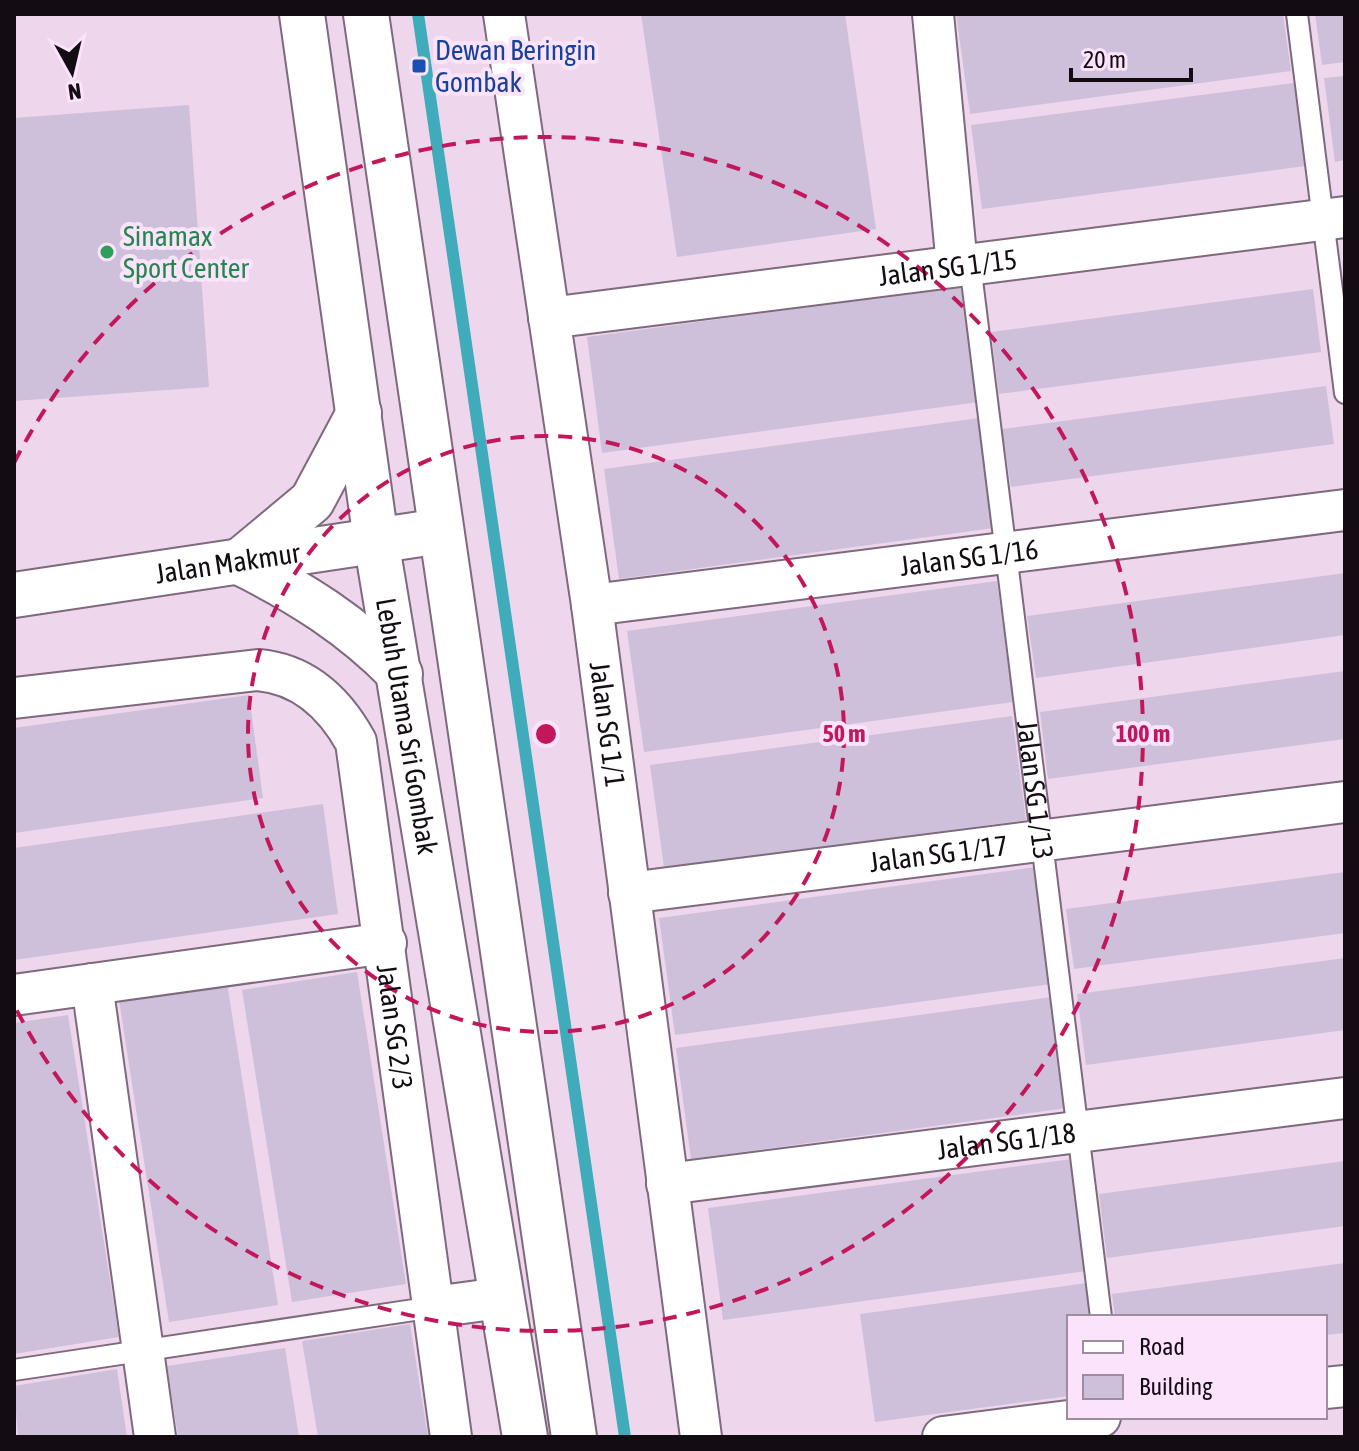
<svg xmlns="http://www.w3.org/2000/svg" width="1359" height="1451" font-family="'Asap Condensed',sans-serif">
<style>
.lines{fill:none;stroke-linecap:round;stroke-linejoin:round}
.stream{stroke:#40acbb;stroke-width:12}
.building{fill:#cec0da}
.service-casing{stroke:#7e697d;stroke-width:24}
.minor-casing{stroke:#7e697d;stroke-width:44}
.tertiary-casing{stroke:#7e697d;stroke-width:48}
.service{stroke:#fff;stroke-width:20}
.minor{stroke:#fff;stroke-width:40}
.tertiary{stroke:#fff;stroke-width:44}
.ring{fill:none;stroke:#c2185b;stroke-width:4;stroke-dasharray:14 10}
.transit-dot{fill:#1a4fb4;stroke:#fbe3fb;stroke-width:3}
.leisure-dot{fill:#2e9e5b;stroke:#fbe3fb;stroke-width:3}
.labels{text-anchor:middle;stroke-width:8;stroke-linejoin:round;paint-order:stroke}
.transit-label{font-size:28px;fill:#164399;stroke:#fbe3fb;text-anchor:start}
.leisure-label{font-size:28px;fill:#27864d;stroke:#fbe3fb;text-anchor:start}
.street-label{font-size:28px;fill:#130c13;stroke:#fbe3fb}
.centre{fill:#c2185b;stroke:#fbe3fb;stroke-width:4}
.ring-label{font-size:24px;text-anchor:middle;font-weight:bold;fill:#c2185b;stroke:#fbe3fb;stroke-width:8;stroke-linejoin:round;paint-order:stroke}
</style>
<rect width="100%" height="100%" fill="#eed6ed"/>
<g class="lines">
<path class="stream" d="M418,14L625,1437"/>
</g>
<path class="building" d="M641,14H845L876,229L677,257Z
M956,14H1283L1291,71L970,114Z
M1315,14H1345V62L1322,65Z
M1345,76V160L1335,162L1324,78Z
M1294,83L1305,166L982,209L971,125Z
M189,105L209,387L14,401V118Z
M963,286L979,402L602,453L587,337Z
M1313,289L1321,352L999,394L991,332Z
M1326,386L1334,444L1011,487L1002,429Z
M979,418L994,528L619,579L604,469Z
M1345,573V635L1036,678L1027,616Z
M997,581L1013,702L644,752L627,631Z
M1345,671V739L1048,779L1040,712Z
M249,695L263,798L14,833V728Z
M1012,716L1026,820L664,868L650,765Z
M323,804L338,914L14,960V848Z
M1036,867L1052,984L675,1035L659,918Z
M1345,872V933L1074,969L1066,909Z
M1345,958V1030L1086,1065L1077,994Z
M357,972L406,1284L292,1302L242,990Z
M227,983L278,1305L169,1322L119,1000Z
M1052,997L1067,1108L691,1159L676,1048Z
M68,1015L119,1337L14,1354V1023Z
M1072,1159L1087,1271L723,1320L708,1208Z
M1345,1161V1226L1107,1258L1099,1194Z
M1345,1263V1333L1325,1335V1317H1115L1112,1294Z
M1087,1283L1091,1317H1069V1396L875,1422L860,1314Z
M410,1324L428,1437H318L302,1341Z
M285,1348L299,1437H178L167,1366Z
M117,1369L127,1437H18L14,1386Z"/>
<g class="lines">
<g class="service-casing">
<g id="service">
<path d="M1297,14L1345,393"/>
<path id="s1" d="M970,264L1101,1317"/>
<path d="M14,1370L434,1307"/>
</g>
</g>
<g class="minor-casing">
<g id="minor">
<path id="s2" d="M504,14L592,605L701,1437"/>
<path d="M933,14L957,266"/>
<path id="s3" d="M549,318L1345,217"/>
<path id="s4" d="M592,605L1345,510"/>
<path id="s5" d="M14,698L258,670C304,674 335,704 356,742L451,1437"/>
<path id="s6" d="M629,893L1345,802"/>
<path d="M92,984L155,1437"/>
<path d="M14,995L386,943"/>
<path id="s7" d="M667,1184L1345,1098"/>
<path d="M434,1307L500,1298"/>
<path d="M1325,1388L1345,1386"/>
<path d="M943,1437L1100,1417"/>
</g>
</g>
<g class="tertiary-casing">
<g id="tertiary">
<path id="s8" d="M302,14L376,540L525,1437"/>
<path d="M366,14L574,1437"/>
<path d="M240,561L312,501L359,413"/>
<path d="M239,562C300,592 352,625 400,674"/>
<path id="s9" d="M14,595L441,531"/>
</g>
</g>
<use href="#service" class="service"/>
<use href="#minor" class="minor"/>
<use href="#tertiary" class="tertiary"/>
</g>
<g class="ring">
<circle cx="546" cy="734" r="298"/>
<path d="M14 463A597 597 0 1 1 14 1005"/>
</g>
<rect class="transit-dot" x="411" y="58" width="16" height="16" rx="4"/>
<circle class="leisure-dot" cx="107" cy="252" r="8"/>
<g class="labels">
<g class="transit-label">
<text x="435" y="60">Dewan Beringin<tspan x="435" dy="32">Gombak</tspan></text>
</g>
<g class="leisure-label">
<text x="123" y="246">Sinamax<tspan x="123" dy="32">Sport Center</tspan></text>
</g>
<g class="street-label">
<text dy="10" stroke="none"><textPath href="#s3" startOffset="402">Jalan SG 1/15</textPath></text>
<text dy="10" stroke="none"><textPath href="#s4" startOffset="380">Jalan SG 1/16</textPath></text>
<text dy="10" stroke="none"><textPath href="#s9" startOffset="216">Jalan Makmur</textPath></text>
<text dy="10" stroke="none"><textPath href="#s2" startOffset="718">Jalan SG 1/1</textPath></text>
<text dy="10" stroke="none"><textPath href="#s8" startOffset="720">Lebuh Utama Sri Gombak</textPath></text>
<text dy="10" stroke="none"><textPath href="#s1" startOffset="530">Jalan SG 1/13</textPath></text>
<text dy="10" stroke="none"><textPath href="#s6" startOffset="312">Jalan SG 1/17</textPath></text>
<text dy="10" stroke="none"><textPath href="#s5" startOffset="660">Jalan SG 2/3</textPath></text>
<text dy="10" stroke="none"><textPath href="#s7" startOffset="342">Jalan SG 1/18</textPath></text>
</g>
</g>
<circle cx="546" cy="734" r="12" class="centre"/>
<g class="ring-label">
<text x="844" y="742">50 m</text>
<text x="1143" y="742">100 m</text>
</g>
<rect width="1359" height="1451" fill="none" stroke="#130c13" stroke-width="32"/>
<rect x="1067" y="1315" width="260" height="104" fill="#fbe3fb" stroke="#9e8d9e" stroke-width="2"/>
<rect x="1083" y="1341" width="40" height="12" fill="#ffffff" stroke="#9e8d9e" stroke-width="2"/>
<text x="1139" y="1355" font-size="24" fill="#130c13">Road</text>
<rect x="1083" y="1375" width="40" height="24" fill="#cec0da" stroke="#9e8d9e" stroke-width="2"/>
<text x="1139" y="1395" font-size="24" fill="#130c13">Building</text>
<g transform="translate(72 72) rotate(172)" stroke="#fbe3fb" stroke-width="6" paint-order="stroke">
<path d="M0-6L14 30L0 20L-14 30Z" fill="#130c13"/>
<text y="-12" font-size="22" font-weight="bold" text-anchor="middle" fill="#130c13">N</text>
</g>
<path d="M1071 68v12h120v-12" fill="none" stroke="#130c13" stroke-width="4"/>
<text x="1083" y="68" font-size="24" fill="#130c13" stroke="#fbe3fb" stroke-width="6" paint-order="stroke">20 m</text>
</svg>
